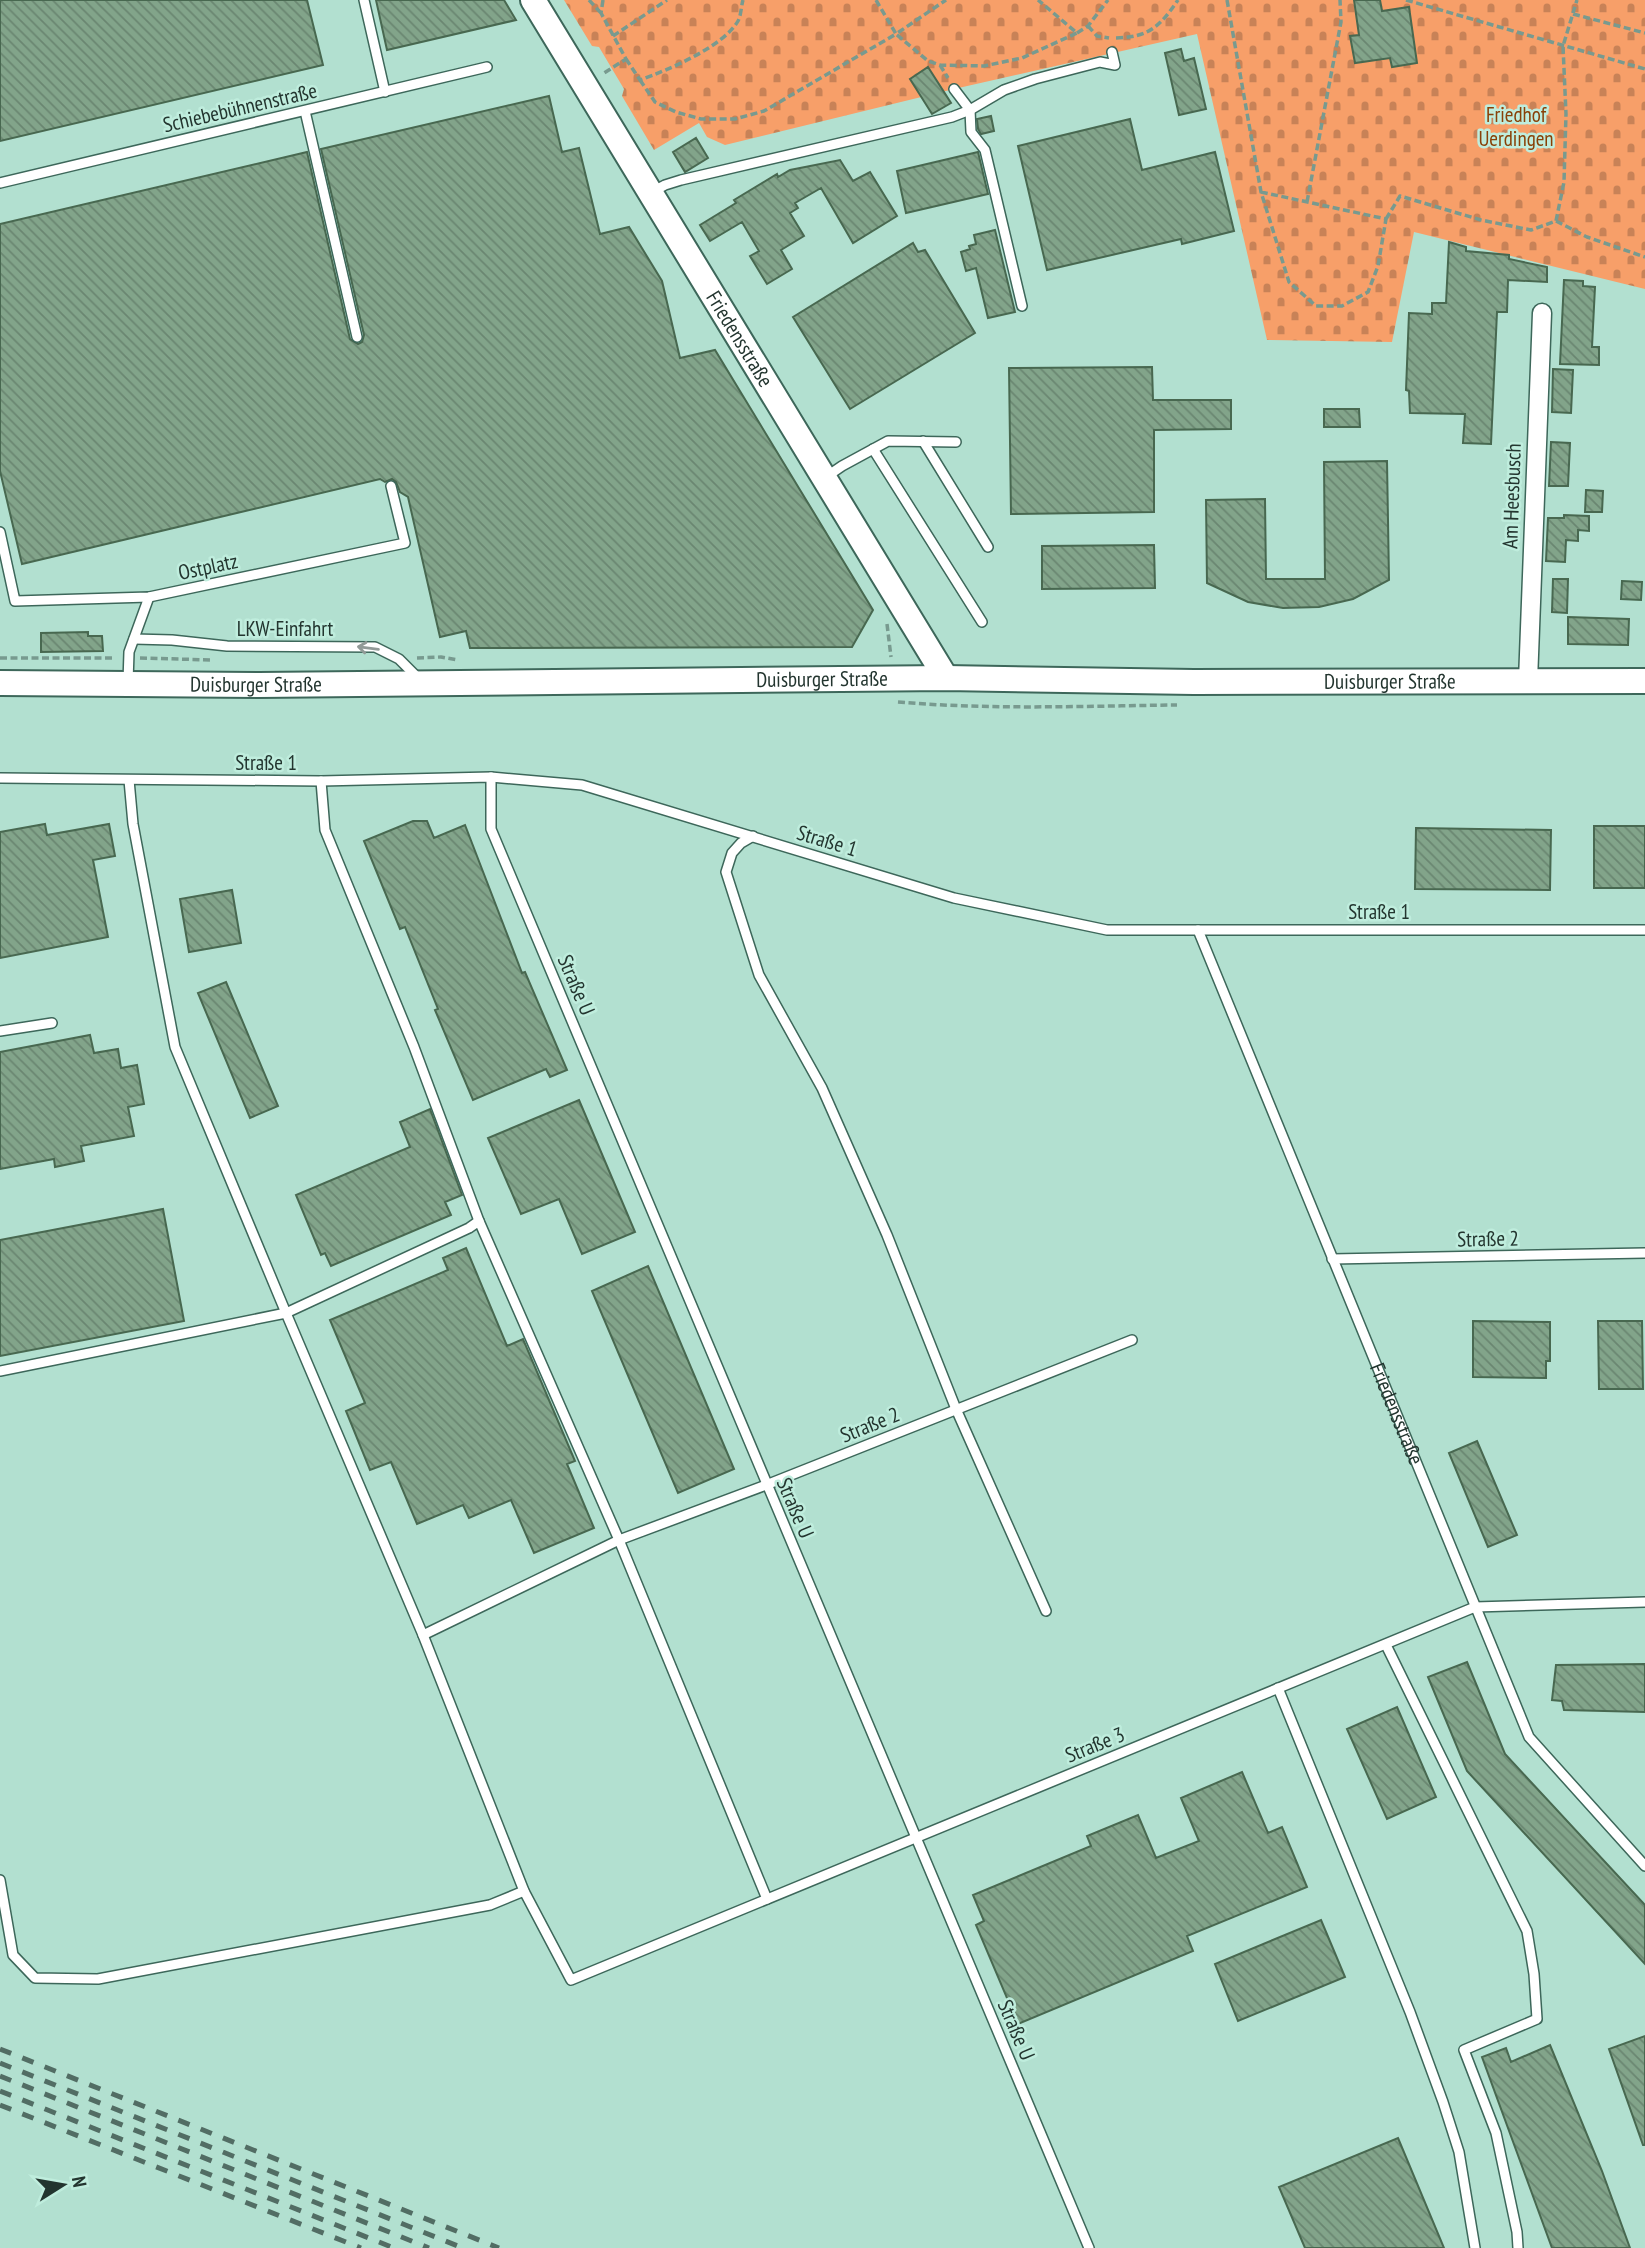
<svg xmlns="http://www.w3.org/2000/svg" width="1645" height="2248" font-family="'PT Sans Narrow',sans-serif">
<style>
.cemetery{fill:url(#cemetery-stones)}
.building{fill:url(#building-back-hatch);stroke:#486850;stroke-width:2}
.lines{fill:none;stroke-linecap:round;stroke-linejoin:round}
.service-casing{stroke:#3d675a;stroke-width:12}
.minor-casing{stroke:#3d675a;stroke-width:21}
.secondary-casing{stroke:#3d675a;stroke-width:28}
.path{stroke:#789a8f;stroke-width:3.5;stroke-dasharray:7 3.5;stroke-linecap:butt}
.service{stroke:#fff;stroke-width:9}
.minor{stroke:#fff;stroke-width:18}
.secondary{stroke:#fff;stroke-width:24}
.rail{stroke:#526d64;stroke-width:5;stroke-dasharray:12 12;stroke-linecap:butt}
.oneway{stroke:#919a97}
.labels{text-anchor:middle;stroke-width:5;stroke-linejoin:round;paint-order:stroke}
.street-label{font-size:21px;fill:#23352f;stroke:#bfeddd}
.park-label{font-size:21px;fill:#884107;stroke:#bfeddd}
</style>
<defs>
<pattern id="cemetery-stones" width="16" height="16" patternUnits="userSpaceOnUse" patternTransform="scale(1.75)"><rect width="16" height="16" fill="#f79f69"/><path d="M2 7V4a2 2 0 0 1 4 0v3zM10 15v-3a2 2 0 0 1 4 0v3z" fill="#c88257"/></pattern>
<pattern id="building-back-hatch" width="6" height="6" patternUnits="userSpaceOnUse" patternTransform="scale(1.75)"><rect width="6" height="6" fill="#82a48a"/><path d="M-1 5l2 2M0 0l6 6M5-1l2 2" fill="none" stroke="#6a8671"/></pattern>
</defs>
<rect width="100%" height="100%" fill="#b2e0d0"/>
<path class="cemetery" d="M564,0H1645V289L1414,232L1392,342L1267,340L1197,34L954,89L725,145L707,137L699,123L654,150L622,96L624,89L599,47L592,46Z"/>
<path class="building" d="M0,0H307L323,65L0,141Z
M376,0H504L516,20L387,50Z
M1354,0H1380L1382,11L1409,7L1417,63L1392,67L1390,58L1355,63L1350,36L1359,35Z
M1181,49L1184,61L1194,58L1206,109L1179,115L1165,53Z
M928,67L951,103L932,114L910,79Z
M549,96L562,152L579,148L600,234L629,227L662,281L680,358L715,350L873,610L852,647L470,648L466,631L440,637L408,497L400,492L396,482L392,479L385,482L380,479L22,564L0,471V224L307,152L350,339L358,344L362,342L364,335L321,149Z
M991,116L994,131L981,134L978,129L977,119Z
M1130,119L1142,170L1215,152L1234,231L1182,244L1181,239L1047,270L1018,146Z
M696,138L708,158L685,172L673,152Z
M978,152L988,194L906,213L897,171Z
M840,160L853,181L870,172L897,216L853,243L821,188L795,203L798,208L790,213L804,236L781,250L792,269L767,284L750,256L759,251L742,222L710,241L700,225L736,203L734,200L777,174L778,177L790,170Z
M995,230L1015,312L988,318L976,268L966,271L961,252L970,249L969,246L976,244L974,235Z
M1449,242L1466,247V251L1509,255V259L1547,267V282L1508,280L1507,312H1497L1491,444L1463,443L1465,414L1410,413L1409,391L1406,390L1409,313L1432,314V303H1446Z
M913,243L918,252L925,250L975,333L850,409L793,317Z
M1564,280L1583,281V286L1595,287L1592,347H1599V365L1560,364Z
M1152,367L1153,400H1231V429L1154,430V512L1011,514L1009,368Z
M1553,369L1573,370L1571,413L1552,412Z
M1324,409H1359L1360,427H1324Z
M1551,442L1570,443L1568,486H1549Z
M1387,461L1389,580L1353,599L1319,607L1283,608L1248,602L1207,583L1206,500L1265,499L1266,579H1325L1324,462Z
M1586,490L1603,491L1602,512H1585Z
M1564,515L1589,516V531L1578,530V541L1566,540L1565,562L1546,561L1548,518H1564Z
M1154,545L1155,588L1042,589V546Z
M1553,579H1568L1567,613L1552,612Z
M1622,581L1642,582L1641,600L1621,599Z
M1568,617L1629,619L1628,645L1568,644Z
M88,632V636H102L103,651L41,652V633Z
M413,821H427L434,838L465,825L522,973L525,972L567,1070L550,1077L546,1069L473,1100L435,1010L438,1009L405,927L400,929L364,841Z
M45,824L47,835L109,824L115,856L93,860L108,937L0,958V832Z
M1594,826H1645V888H1594Z
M1416,828L1551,830L1550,890L1415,889Z
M232,890L241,943L189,952L180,899Z
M226,982L278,1106L250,1118L198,993Z
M90,1035L94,1053L118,1049L121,1068L137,1065L144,1104L128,1107L134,1136L81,1146L84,1161L55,1167L54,1159L0,1169V1052Z
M579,1100L635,1232L582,1254L559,1199L521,1214L488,1138Z
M430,1109L462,1195L445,1202L451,1215L331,1266L325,1253L321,1255L296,1195L410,1147L400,1122Z
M163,1209L184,1321L0,1356V1240Z
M466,1248L507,1346L523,1339L575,1461L567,1464L594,1528L534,1553L511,1500L469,1518L463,1505L417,1524L391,1462L370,1470L346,1411L365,1403L330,1320L448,1270L443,1258Z
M648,1266L734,1469L678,1493L592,1291Z
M1473,1321L1550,1322V1361H1546V1378L1473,1377Z
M1598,1321H1642L1643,1389H1599Z
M1477,1441L1517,1535L1488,1547L1449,1453Z
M1467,1662L1505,1754L1645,1905V1964L1467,1771L1428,1677Z
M1645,1664V1712L1564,1710L1562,1701L1552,1700L1556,1665Z
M1397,1707L1436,1797L1387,1819L1347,1729Z
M1242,1772L1268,1833L1282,1827L1307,1887L1187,1936L1193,1951L1018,2024L976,1925L984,1921L973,1895L1091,1846L1087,1836L1138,1815L1156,1858L1199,1841L1181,1798Z
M1321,1920L1345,1977L1238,2021L1215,1964Z
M1645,2036V2145H1643L1609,2049Z
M1550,2045L1602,2171L1630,2248H1552L1482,2057L1506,2048L1511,2062Z
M1398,2138L1444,2248H1305L1279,2187Z"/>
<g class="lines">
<g class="service-casing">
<g id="service">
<path d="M364,0L385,92"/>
<path d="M954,89L970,110L971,132L985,150L1022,306"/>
<path d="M305,111L357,337"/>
<path d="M0,183L487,67"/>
<path d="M652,192L665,185L681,180L952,117L970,110L1004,90L1035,79L1100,62L1115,65L1112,52"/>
<path d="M923,441L988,547"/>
<path d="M873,449L982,622"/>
<path d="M826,477L842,466L888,441L956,442"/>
<path d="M0,532L15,601L149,597L405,543L391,486"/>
<path d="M134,639L172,640L227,646L375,647L399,659L420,680"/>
<path d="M128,682L129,652L149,597"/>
<path d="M491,777V829L1089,2248"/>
<path d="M0,778L321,781L491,777L582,785L954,898L1107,930H1645"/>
<path d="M129,780L133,824L175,1047L286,1313L469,1228L479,1221L619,1540L423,1635"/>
<path d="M321,781L325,830L414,1047L479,1221"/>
<path d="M753,836L741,843L732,853L726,872L759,975L822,1088L887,1235L956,1409L1046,1611"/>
<path id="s1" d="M1198,930L1529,1737L1645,1866"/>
<path d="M0,1031L52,1023"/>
<path d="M1332,1259L1645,1253"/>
<path d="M0,1371L286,1313L423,1635L524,1891L571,1980L1475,1607L1645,1602"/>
<path d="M1386,1645L1527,1931L1534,1974L1537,2019L1464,2050L1496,2133L1517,2232L1518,2248"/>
<path d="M1278,1688L1410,2012L1443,2102L1459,2152L1475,2248"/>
<path d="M0,1880L13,1955L35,1978L98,1979L490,1905L524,1891"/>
<path d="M767,1899L619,1540L766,1485L1132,1340"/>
</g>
</g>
<g class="minor-casing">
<path id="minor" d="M1528,681L1542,313"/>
</g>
<g class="secondary-casing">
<g id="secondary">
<path id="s2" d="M533,0L946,678"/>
<path id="s3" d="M0,683L259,685L946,678L1194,682L1645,681"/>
</g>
</g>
<path class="path" d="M589,0L601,13
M603,0L601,13L626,59L604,73
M876,0L896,34L946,0
M1227,0L1261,192L1289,282L1316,306H1342L1368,292L1378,266L1386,219L1261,192
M1406,0L1645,69
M1573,14L1645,33
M1088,26L1097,36L1109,38
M1077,33L1088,26L1108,0
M613,36L667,0
M1116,38C1150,37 1160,26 1178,0
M626,59L640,80C668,70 723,47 738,21C741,16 741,7 743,0
M940,65L948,78
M640,80L655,102L676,112L701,119H735L764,111L896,34L928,61L940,65L984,66L1022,58L1077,33L1038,0
M1307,202L1341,22L1340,0
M1386,219L1400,196L1481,220L1531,230L1556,221L1564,182L1566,114L1563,46L1577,0
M1556,221L1587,237L1645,257
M887,624L891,657
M0,658H115
M140,658L213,660
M417,658L441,657L458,660
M898,702C991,710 1084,706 1177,705"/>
<use href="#service" class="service"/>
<use href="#minor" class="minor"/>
<use href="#secondary" class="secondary"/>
<path class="rail" d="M0,2049L499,2248
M0,2063L463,2248
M0,2076L429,2248
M0,2091L394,2248
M0,2105L361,2248"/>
</g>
<defs><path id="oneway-shaft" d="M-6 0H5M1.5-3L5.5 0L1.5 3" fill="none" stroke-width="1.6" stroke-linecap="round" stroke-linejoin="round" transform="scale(1.75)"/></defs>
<use class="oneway" href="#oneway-shaft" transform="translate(368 648) rotate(-173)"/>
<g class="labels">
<g class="street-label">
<text transform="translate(240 108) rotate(-13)" y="7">Schiebebühnenstraße</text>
<text dy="7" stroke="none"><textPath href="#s2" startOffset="397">Friedensstraße</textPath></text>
<text transform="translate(1512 496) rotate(-88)" y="7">Am Heesbusch</text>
<text transform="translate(208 567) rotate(-12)" y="7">Ostplatz</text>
<text x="285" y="636">LKW-Einfahrt</text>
<text dy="7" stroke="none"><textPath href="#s3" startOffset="822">Duisburger Straße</textPath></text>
<text dy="7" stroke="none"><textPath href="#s3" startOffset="1390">Duisburger Straße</textPath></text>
<text dy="7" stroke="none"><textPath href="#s3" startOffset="256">Duisburger Straße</textPath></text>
<text x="266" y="770">Straße 1</text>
<text transform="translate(827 841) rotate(17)" y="7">Straße 1</text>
<text x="1379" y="919">Straße 1</text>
<text transform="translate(576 985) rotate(67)" y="7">Straße U</text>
<text transform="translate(1488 1239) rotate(-1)" y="7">Straße 2</text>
<text dy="7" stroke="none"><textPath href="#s1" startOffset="523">Friedensstraße</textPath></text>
<text transform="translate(870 1425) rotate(-22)" y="7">Straße 2</text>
<text transform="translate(795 1508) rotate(67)" y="7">Straße U</text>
<text transform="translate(1095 1745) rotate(-22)" y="7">Straße 3</text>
<text transform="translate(1016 2030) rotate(67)" y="7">Straße U</text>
</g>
<g class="park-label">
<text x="1516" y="122">Friedhof<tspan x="1516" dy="24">Uerdingen</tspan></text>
</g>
</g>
<g transform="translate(63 2185) rotate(79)" stroke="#bfeddd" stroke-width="5" paint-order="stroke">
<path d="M0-5L12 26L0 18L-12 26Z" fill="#23352f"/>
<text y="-10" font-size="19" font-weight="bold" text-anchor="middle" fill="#23352f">N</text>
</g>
</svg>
